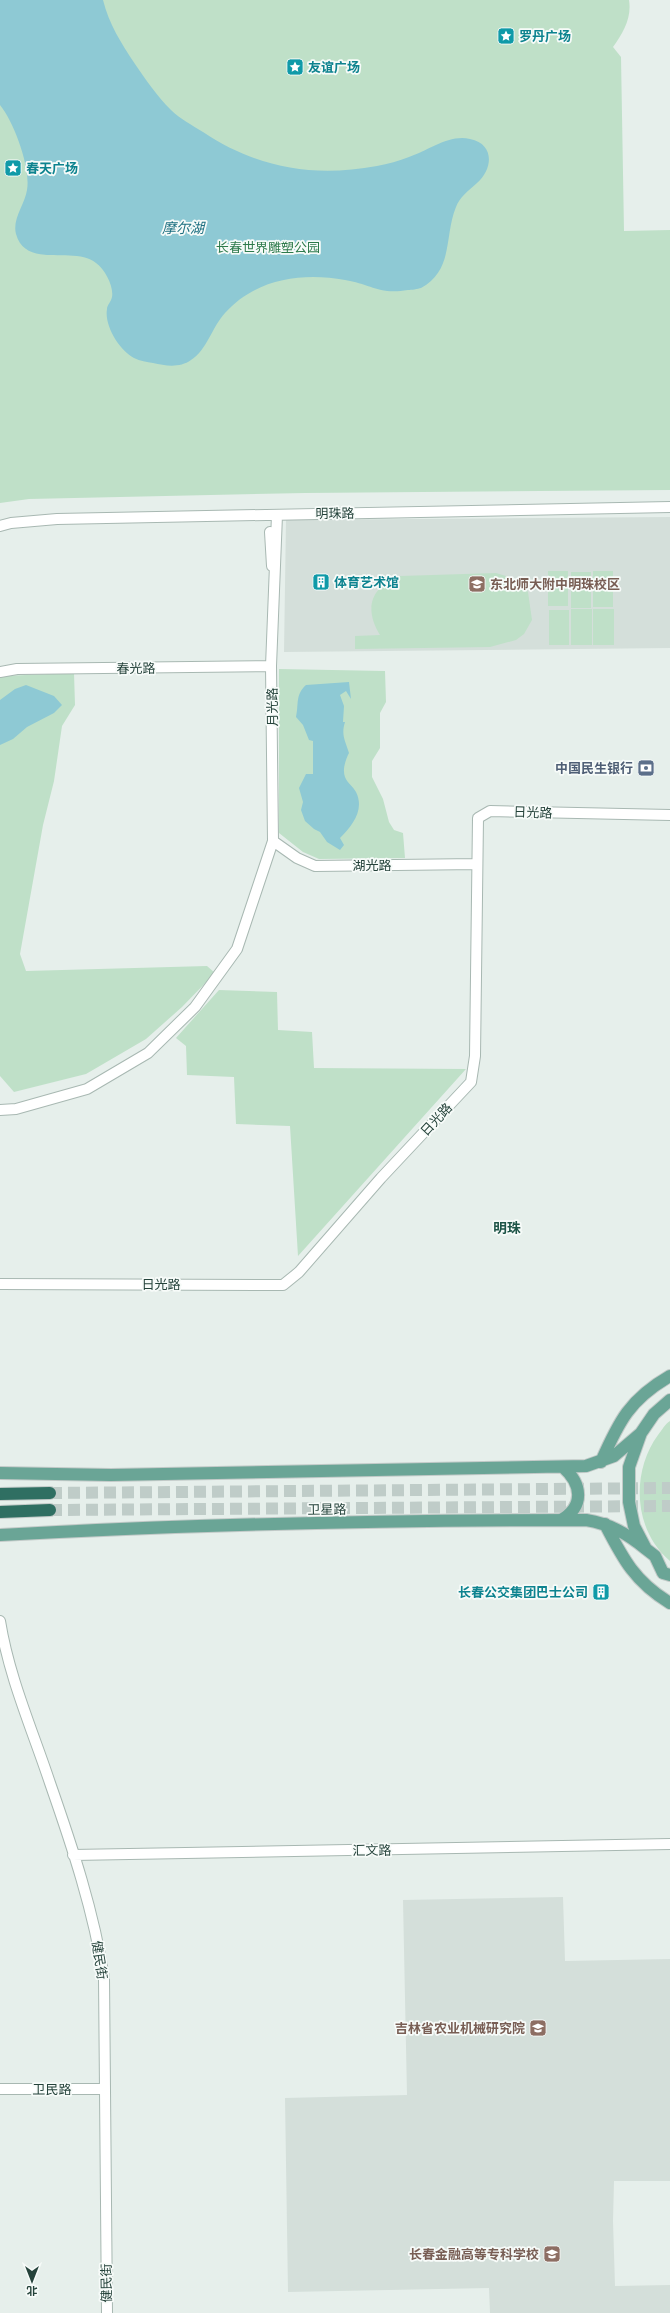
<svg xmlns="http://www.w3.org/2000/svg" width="670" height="2313" font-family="'Varela Round','Noto Sans SC',sans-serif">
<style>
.built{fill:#d4dfda}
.green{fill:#bfe0c8}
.water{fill:#8ec9d4}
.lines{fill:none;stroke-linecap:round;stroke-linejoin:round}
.highway-tunnel{stroke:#bfccc8;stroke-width:12;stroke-dasharray:12 6;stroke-linecap:butt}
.minor-casing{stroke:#a8b8b2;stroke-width:12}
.major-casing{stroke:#c2cac8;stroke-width:14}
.highway-casing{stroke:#c2cac8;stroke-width:14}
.minor{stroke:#fff;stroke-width:10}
.major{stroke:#6aa596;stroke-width:12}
.highway{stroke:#2f6f62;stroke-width:12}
.labels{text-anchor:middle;stroke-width:3.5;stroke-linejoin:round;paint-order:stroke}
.culture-label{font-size:13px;font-weight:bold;fill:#0d838f;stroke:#f7fbf9;text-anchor:start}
.park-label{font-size:13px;fill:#2d7a4b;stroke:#f7fbf9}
.street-label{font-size:13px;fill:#24423a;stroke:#f7fbf9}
.education-label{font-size:13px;font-weight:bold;fill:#785e54;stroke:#f7fbf9;text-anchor:end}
.service-label{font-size:13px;font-weight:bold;fill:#4e5e75;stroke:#f7fbf9;text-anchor:end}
.water-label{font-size:14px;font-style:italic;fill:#1c6f80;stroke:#f7fbf9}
.neighbourhood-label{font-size:14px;font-weight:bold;fill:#1f5548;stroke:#f7fbf9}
</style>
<rect width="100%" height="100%" fill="#e6efeb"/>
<path class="built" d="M670,517V648L284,652L286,520Z
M563,1897L565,1961L670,1959V2181H614L613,2221L615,2286L670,2285V2313H490L489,2288L288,2292L285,2098L407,2095L403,1900Z"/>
<path class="green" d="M0,0H629C632,18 623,33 613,47L621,57L624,231L670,230V490L305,493L29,499L0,503Z
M548,571H568V606H548Z
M593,571H613V607H593Z
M571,572H591V608H571Z
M496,573L516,579L528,592L532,620L524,634L516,640L490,647L355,649V636L380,635C364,609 370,587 400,576Z
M571,609H592V645H571Z
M593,609H614V645H593Z
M549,610H569V645H549Z
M279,669L385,671L386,702L380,713V748L372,761V777L383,799L389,822L394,830L403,833L405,858L319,859L303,852L279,833Z
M74,673L75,705L62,726L54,781L43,825L20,954L26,971L207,966L215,973L182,1007L146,1039L86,1074L14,1092L0,1076V678L2,676Z
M219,990L277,992L278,1030L312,1032L314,1068L466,1069L298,1256L290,1126L236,1124L234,1077L187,1075L186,1046L176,1038Z
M670,1421V1561C633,1530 631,1472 658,1435C662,1430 665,1424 670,1421Z"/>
<path class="water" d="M0,0H103C109,24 121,43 135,64C146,80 157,96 171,110C180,119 192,125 203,132C257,168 313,178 377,166C388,164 399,161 409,157C428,151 449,134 470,139C495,144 493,169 477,183C469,190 459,198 456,207C444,236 454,270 421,288C418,289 411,290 408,290C378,295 371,284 345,280C302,272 255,279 225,313C212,327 207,350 191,360C180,368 166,366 153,363C147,362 140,361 134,358C120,351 104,326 107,309C107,305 111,302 112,297C114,287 105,269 96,263C75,245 26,270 16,234C12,219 25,204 27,190C31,168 14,122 0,105Z
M349,682L351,699L346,691L340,695L344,706L343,722H345C341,735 345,740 349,753C346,759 342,769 345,777C347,783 353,786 356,792C365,810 352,826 340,838L344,845L340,850L327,842L320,832L314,829L305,821L301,810L303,802L299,788L306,774H313V741L309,740L303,725L296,717C299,704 295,695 306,685Z
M26,685L54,696L62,705L54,713L27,727L13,739L0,745V700L15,689Z"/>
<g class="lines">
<path class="highway-tunnel" d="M50,1493L670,1488
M50,1510L670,1506"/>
<g class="minor-casing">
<path id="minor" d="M0,526L11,523L57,519L670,507
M270,532L272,566
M0,672L17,669L271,666
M273,841L297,858L315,866L477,864
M0,1110L16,1109L87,1089L148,1053L195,1007L237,949L273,841L271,666L277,515
M0,1284L283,1285L299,1272L381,1178L471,1082L475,1056L478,818L490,811L670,815
M0,1621C9,1677 32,1729 50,1783C72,1846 94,1912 104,1978L107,2313
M73,1855L670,1844
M0,2089H104"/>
</g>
<g class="major-casing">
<path id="major" d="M670,1400L654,1414L641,1433L629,1467V1502L634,1526L646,1549L655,1556L663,1573L670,1575
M601,1462C619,1421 630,1399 670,1376
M0,1473L111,1475L586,1466L614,1456L641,1433
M561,1520C585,1506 582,1484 563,1467
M605,1524C623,1559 635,1582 670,1603
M0,1535C195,1524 390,1520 586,1520C610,1524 626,1533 646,1549"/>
</g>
<g class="highway-casing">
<path id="highway" d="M0,1494L50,1493
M0,1512L50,1510"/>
</g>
<use href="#minor" class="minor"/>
<use href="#major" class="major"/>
<use href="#highway" class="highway"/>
</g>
<defs>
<g id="sight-square" transform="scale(0.9)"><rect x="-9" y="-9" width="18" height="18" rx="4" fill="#0f9aa8" stroke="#f7fbf9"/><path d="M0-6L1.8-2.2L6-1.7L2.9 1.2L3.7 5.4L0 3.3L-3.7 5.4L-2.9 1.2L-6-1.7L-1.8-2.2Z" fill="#fff"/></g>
<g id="building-square" transform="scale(0.9)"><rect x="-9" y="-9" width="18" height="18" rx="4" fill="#0f9aa8" stroke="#f7fbf9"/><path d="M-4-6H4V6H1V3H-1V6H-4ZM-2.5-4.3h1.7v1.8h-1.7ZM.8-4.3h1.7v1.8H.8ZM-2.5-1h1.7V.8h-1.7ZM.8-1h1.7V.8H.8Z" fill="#fff"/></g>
<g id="school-square" transform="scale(0.9)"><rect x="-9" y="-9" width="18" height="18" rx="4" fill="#8d6e63" stroke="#f7fbf9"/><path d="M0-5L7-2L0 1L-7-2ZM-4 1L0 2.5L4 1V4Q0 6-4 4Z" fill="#fff"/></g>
<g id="bank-square" transform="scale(0.9)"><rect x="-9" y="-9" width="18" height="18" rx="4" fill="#5c6f8a" stroke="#f7fbf9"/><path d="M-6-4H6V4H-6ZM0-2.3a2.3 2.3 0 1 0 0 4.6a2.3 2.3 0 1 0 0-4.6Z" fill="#fff"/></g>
<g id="university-square" transform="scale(0.9)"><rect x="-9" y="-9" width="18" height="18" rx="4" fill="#8d6e63" stroke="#f7fbf9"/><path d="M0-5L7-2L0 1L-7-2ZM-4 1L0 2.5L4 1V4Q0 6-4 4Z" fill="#fff"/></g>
</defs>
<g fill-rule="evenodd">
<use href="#sight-square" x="506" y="36"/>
<use href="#sight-square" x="295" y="67"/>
<use href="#sight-square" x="13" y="168"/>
<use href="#building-square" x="321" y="582"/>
<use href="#school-square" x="477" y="584"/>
<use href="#bank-square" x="646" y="768"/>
<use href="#building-square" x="601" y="1592"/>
<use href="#university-square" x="538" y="2028"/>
<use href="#university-square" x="552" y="2254"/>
</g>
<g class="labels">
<g class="culture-label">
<text x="519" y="41">罗丹广场</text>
<text x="308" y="72">友谊广场</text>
<text x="26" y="173">春天广场</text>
<text x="334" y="587">体育艺术馆</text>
<text x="588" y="1597" text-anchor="end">长春公交集团巴士公司</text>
</g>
<g class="park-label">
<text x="268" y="252">长春世界雕塑公园</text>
</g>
<g class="street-label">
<text transform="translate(335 513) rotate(-1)" y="5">明珠路</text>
<text transform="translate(136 668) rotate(-1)" y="5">春光路</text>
<text transform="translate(272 707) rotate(-91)" y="5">月光路</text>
<text transform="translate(533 812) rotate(2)" y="5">日光路</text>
<text x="372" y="870">湖光路</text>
<text transform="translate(436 1119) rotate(-47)" y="5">日光路</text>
<text x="161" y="1289">日光路</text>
<text transform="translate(327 1509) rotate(-1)" y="5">卫星路</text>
<text transform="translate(372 1850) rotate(-1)" y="5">汇文路</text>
<text transform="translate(100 1960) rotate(81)" y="5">健民街</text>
<text x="52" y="2094">卫民路</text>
<text transform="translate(106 2283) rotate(-91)" y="5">健民街</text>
</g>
<g class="education-label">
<text x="490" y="589" text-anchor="start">东北师大附中明珠校区</text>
<text x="525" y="2033">吉林省农业机械研究院</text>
<text x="539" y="2259">长春金融高等专科学校</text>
</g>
<g class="service-label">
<text x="633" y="773">中国民生银行</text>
</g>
<g class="water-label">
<text x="183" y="233">摩尔湖</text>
</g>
<g class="neighbourhood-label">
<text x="507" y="1233">明珠</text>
</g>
</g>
<g transform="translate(32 2281) rotate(180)" stroke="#f7fbf9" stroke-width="3" paint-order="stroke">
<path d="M0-3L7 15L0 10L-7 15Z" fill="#24423a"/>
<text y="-6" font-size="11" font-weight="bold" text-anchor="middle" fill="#24423a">北</text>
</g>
</svg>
